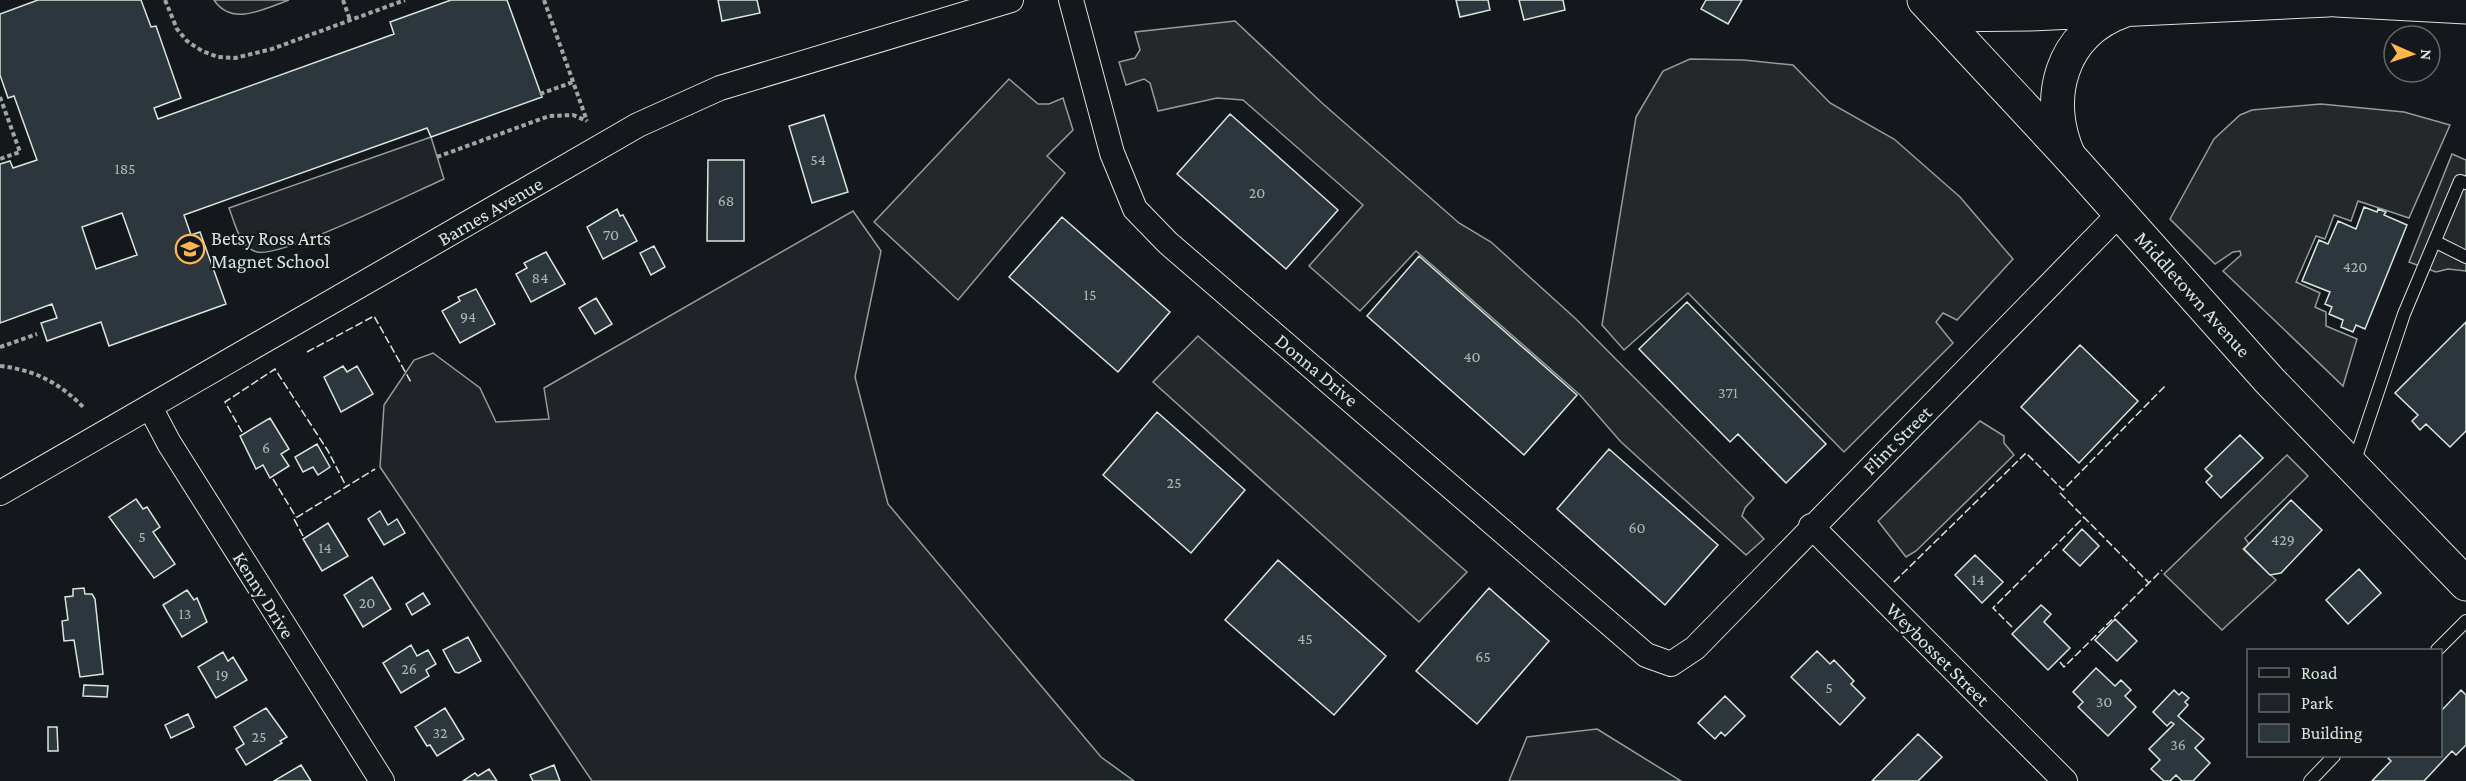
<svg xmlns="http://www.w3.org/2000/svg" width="2466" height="781" font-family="'Crimson Pro',serif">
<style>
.green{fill:#202428;stroke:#939e99;stroke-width:1.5}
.parking{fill:#24282b;stroke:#939e99;stroke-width:1.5}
.building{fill:#2c363c;stroke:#d8e6dc;stroke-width:1.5;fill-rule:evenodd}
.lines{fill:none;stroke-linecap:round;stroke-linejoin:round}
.service-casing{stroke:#d8e6dc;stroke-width:14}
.minor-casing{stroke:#d8e6dc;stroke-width:26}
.primary-casing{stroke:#d8e6dc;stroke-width:35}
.motorway-casing{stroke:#d8e6dc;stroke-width:35}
.path{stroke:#9da8a2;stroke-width:4;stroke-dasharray:4.5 3;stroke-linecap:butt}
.service{stroke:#14181c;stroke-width:12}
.minor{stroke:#14181c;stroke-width:24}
.primary{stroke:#14181c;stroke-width:33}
.motorway{stroke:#14181c;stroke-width:33}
.fence{stroke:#d8e6dc;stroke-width:1.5;stroke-dasharray:8 3;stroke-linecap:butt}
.labels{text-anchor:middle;stroke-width:4.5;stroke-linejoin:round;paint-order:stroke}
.number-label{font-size:16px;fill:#adbab4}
.street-label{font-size:20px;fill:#d8e6dc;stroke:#14181c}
.poi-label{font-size:20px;fill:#d8e6dc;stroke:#14181c;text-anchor:start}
</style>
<rect width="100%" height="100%" fill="#14181c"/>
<path class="green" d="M214,0H289C264,9 232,27 214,0Z
M431,137L444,179C414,192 282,258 257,252C239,247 235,223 229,208Z
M853,211L881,251L855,377L888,504L1101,757L1134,781H592L380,467L384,405L414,360L433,353L480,388L496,422L549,419L544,388Z
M1597,729L1681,781H1509L1527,737Z"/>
<path class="parking" d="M1235,21L1322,103L1459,223L1491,242L1576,319L1754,498L1745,508L1742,516L1764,539L1746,555L1621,442L1580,395L1416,251L1360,311L1309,266L1363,205L1243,100L1217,98L1158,111L1150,83L1144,79L1126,85L1119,62L1135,58L1140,50L1135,32Z
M1690,59L1744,60L1793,65L1830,103L1894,139L1960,197L2013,259L1957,320L1943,313L1936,322L1953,343L1844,452L1688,293L1624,350L1602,325L1636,117L1663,71Z
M1009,79L1038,104H1049L1063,98L1073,130L1047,156L1065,173L958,300L874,222Z
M2321,104L2404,112L2450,125L2409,218L2358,201L2351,221L2334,215L2325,239L2316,236L2296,282L2320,293L2315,307L2326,312V326L2357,339L2343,386L2223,271L2241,255L2240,251L2233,252L2215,264L2170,219L2214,139L2240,115L2252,110Z
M2452,154L2466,160V271L2448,269L2436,272L2409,262Z
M1198,336L1467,572L1419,622L1153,382Z
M1980,421L2004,436V443L2014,455L1916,551L1906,557L1878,521Z
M2287,455L2308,476L2245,538L2249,544L2243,549L2276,580L2222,630L2164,574Z"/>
<path class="building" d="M38,0H141L151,27L156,26L181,98L154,108L158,119L394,34L390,22L451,0H507L542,97L431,137L427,128L184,215L191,235L200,232L226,304L109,346L101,322L47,341L41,323L57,318L52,304L0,323V164L10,161L13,168L37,160L14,96L8,98L0,75V14ZM122,213L137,255L96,269L82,227Z
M718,0H757L760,13L722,21Z
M1456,0H1488L1490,10L1460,17Z
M1519,0H1563L1565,10L1524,20Z
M1706,0H1742L1728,24L1701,9Z
M1230,114L1338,210L1286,269L1177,174Z
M824,115L848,192L812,203L789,126Z
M708,160H744V241H707Z
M2364,207L2377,212L2378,209L2386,212L2384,215L2407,225L2365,329L2356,325L2353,332L2341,327L2343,320L2329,314L2332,307L2325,304L2330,292L2302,281L2319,240L2328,244L2338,221L2356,229Z
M617,209L620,216L623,215L637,241L603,259L587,227Z
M1062,217L1170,312L1118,372L1009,277Z
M654,246L665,267L651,275L640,253Z
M546,252L565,284L531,302L516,274L527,268L524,263Z
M1419,256L1577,395L1524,455L1367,316Z
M476,289L495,324L460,343L442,311L460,301L458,297Z
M596,298L612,324L595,334L579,308Z
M1687,302L1826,444L1786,483L1738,434L1730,442L1639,349Z
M2466,322V431L2450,447L2426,424L2420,430L2412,421L2418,415L2395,393Z
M2080,345L2138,401L2079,463L2021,407Z
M343,366L347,372L357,366L373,394L341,412L324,377Z
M1157,412L1245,490L1191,553L1103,475Z
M270,418L289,449L281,454L289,466L270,478L263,465L256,469L240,436Z
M2240,435L2263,458L2221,498L2206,482L2212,476L2205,469Z
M317,444L330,467L318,475L313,467L303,472L295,457Z
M1609,449L1718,545L1665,605L1557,509Z
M136,499L143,509L147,507L160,527L153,532L175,564L154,578L109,517Z
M2291,500L2322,530L2281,573L2270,575L2244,549Z
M380,511L388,525L397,519L405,533L384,545L368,519Z
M328,523L348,556L322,571L303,539Z
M2082,529L2099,546L2080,566L2063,550Z
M1975,555L2003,582L1982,603L1955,575Z
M1278,560L1386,656L1334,715L1225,620Z
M2359,569L2381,593L2348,624L2326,600Z
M372,577L391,609L363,627L344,595Z
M84,588L85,594H92L95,599L103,674L80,677L74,640L64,641L62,621L68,620L65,597L73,596V589Z
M1489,588L1549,641L1477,724L1416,671Z
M187,590L194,600L197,598L207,622L182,637L163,605Z
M423,593L430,604L412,615L406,604Z
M2041,605L2051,614L2044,622L2070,648L2048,670L2012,634Z
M2115,619L2137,641L2117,661L2095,640Z
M468,637L481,661L459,673L455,672L443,650Z
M411,645L417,656L428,650L436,664L426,670L429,676L401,693L383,663Z
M1817,651L1830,664L1834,660L1854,681L1851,684L1865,698L1840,725L1791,677Z
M223,652L228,661L233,657L247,680L216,698L198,667Z
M2096,668L2115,686L2121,680L2131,690L2125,696L2136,707L2108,736L2078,707L2083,702L2073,692Z
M84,685L108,686L107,697L83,696Z
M2174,690L2179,695L2182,692L2189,698L2185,702L2188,705L2178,716L2204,739L2195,748L2210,763L2193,781H2182L2176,775L2170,781H2164L2151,769L2160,760L2149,749L2174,724L2171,722L2167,726L2153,712Z
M2461,690L2466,695V745L2456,755L2452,751L2424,781H2372L2391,761L2388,758L2391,756H2440V712Z
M1725,696L1745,716L1725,736L1721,732L1715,739L1698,723Z
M266,708L287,737L280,741L282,743L246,765L236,749L244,744L234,727Z
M445,708L464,739L437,756L430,745L427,746L415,727Z
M188,714L194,727L171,738L165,725Z
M48,727H57L58,751H48Z
M1918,734L1942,757L1918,781H1872Z
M301,765L311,781H274Z
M554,765L560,781H533L530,775Z
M489,769L497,781H463L475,773L478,776Z"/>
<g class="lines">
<g class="service-casing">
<path id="service" d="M2436,242L2466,257
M2354,463L2404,314L2460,181L2466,183
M2437,650L2466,621
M2310,781L2334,756"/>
</g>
<g class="minor-casing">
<path id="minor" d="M1071,0L1112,153L1135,209L1168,243L1646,655L1671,664L1695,648L2120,213
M150,407L169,443L382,781
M0,493L638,125L720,88L1011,0
M1811,526L2065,781"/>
</g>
<g class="primary-casing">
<path id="primary" d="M1924,0L2069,156L2269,380L2466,584"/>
</g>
<g class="motorway-casing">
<path id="motorway" d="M2336,0L2466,7
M1939,15L2030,14L2328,0
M2069,156C2043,99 2061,33 2123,11"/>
</g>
<path class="path" d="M165,0L177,29L187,41L202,51L218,57L235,58L272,49L405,0
M343,0L350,20
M544,0L587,121
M540,94L573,82
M0,97L20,152L0,159
M437,157L549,116L573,115L587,121
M0,347L37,334
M0,366C35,370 60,383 84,408"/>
<use href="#service" class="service"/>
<use href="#minor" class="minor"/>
<use href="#primary" class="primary"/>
<use href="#motorway" class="motorway"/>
<path class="fence" d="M307,352L374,316L412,384
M242,432L225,402L275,369L328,451L346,486
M273,479L296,517
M2060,493L2149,583
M303,536L294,519L375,469
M1894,582L2026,453L2063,490L2165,386
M2012,627L1993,608L2084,517
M2060,662L2064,667L2162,570"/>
</g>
<defs>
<g id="school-ring" transform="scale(1.5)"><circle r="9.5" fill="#14181c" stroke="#ffb74d" stroke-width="1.5"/><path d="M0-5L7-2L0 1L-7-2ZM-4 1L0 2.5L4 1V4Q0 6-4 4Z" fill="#ffb74d"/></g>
</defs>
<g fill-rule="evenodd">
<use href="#school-ring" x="190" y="249"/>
</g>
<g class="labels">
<g class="number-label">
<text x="818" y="165">54</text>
<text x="125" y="174">185</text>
<text x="1257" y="198">20</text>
<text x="726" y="206">68</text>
<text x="611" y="240">70</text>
<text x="2355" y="272">420</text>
<text x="540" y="283">84</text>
<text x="1090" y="300">15</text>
<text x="468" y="322">94</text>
<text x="1472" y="362">40</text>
<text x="1728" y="398">371</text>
<text x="266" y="453">6</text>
<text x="1174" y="488">25</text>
<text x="1637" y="533">60</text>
<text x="142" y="542">5</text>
<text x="2283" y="545">429</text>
<text x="325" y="553">14</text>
<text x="1978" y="585">14</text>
<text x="367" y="608">20</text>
<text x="185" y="619">13</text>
<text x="1305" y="644">45</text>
<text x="1483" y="662">65</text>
<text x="409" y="674">26</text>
<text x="222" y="680">19</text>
<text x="1829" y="693">5</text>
<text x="2104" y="707">30</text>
<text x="440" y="738">32</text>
<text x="259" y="742">25</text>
<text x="2178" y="750">36</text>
</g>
<g class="street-label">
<text transform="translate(490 211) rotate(-30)" y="7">Barnes Avenue</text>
<text transform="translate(2193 294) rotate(48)" y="7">Middletown Avenue</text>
<text transform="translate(1317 370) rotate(40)" y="7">Donna Drive</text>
<text transform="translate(1897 440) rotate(-45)" y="7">Flint Street</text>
<text transform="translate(264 595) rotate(58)" y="7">Kenny Drive</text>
<text transform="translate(1938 654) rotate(45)" y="7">Weybosset Street</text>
</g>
<g class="poi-label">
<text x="211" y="245">Betsy Ross Arts<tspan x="211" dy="23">Magnet School</tspan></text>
</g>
</g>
<rect x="2247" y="649" width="195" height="108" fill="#14181c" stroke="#626a69" stroke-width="1.5"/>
<rect x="2259" y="668" width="30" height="9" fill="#14181c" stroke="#626a69" stroke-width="1.5"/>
<text x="2301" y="679" font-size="18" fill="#d8e6dc">Road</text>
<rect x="2259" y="694" width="30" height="18" fill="#202428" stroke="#626a69" stroke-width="1.5"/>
<text x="2301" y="709" font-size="18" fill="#d8e6dc">Park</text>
<rect x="2259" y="724" width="30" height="18" fill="#2c363c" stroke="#626a69" stroke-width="1.5"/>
<text x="2301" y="739" font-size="18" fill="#d8e6dc">Building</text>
<g transform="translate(2412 54) rotate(93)"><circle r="28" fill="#14181c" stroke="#626a69" stroke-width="1.5"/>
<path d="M0-4.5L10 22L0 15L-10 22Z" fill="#ffb74d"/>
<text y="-9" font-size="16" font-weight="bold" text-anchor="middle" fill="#d8e6dc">N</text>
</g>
</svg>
